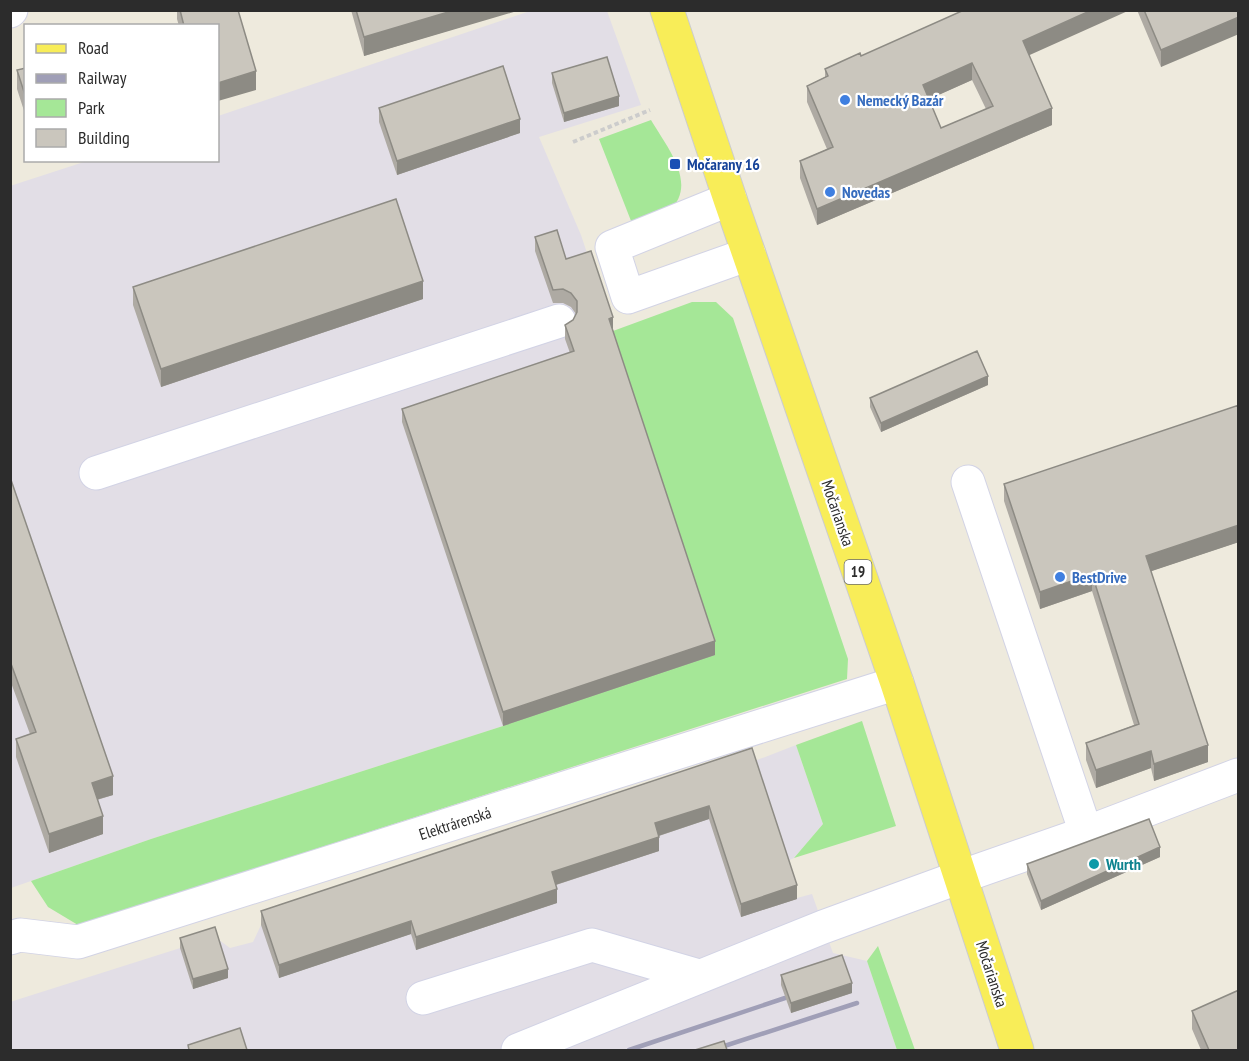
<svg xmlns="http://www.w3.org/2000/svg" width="1249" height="1061" font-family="'PT Sans Narrow',sans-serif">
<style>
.industrial{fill:#e2dee6}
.green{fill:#a5e797}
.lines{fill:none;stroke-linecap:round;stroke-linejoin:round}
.minor-casing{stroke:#d2d3e5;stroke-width:35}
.major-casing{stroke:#ccc;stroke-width:35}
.path{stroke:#ccc;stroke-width:4;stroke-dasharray:4.5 3;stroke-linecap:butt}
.minor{stroke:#fff;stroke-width:33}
.major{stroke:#f8ed58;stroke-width:33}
.rail{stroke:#a09fb7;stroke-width:4.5}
.wall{fill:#aeaaa3;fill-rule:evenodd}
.shaded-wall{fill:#8d8b84}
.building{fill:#cac6bd;stroke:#8d8b84;stroke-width:1.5;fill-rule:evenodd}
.shop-dot{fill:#3f7fe0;stroke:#fff;stroke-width:2}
.transit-dot{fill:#1a4fb4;stroke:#fff;stroke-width:2}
.culture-dot{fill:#0f9aa8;stroke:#fff;stroke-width:2}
.labels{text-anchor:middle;stroke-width:4.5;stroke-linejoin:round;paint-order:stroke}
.shield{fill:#fff;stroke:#6b6b6b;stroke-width:1.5}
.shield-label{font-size:15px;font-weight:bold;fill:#2c2c2c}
.shop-label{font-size:16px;font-weight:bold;fill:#366cbe;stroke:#fff;text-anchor:start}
.transit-label{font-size:16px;font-weight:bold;fill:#164399;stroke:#fff;text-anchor:start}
.street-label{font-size:16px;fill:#2c2c2c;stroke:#fff}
.culture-label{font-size:16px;font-weight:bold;fill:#0d838f;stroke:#fff;text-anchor:start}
</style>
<rect width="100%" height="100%" fill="#eeeadd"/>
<path class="industrial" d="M530,11H607L641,105L539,137L581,235L613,331L503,726L151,839L11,888L10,186L87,161L218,160V116Z
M796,745L823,824L794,858L785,862L797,898L812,894L833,953L867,961L897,1050H11L10,1002L215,937L230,948L253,942L261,925L752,762Z"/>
<path class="green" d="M651,120C666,146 700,185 668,212C660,219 643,222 633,226L599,139Z
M692,302H716L733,318L848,659L847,679L78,925L48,907L31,881L151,839L503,726L613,331Z
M862,721L896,826L794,858L823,824L796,745Z
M878,946L915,1050H897L867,961Z"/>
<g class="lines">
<g class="minor-casing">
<path id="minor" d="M10,11L11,10
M730,199L612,247L628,297L749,254
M96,473L559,321
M968,482L1086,833
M10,938L20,935L78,942L897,683
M423,998L592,945L699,976
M518,1050L823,927L960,877L1086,833L1238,775"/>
</g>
<g class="major-casing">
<path id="major" d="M667,10L730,199L897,683L1017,1050"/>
</g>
<path class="path" d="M573,142L650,110"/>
<use href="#minor" class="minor"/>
<use href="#major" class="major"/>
<path class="rail" d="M629,1050L785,998
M712,1050L857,1003"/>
</g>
<path class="wall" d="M177,10H238L256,90L218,26H179L177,19Z
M351,10H517L364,56Z
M1137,10H1239L1161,67Z
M1029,55L1052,125L817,225L800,178V161L827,149L807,102V86L825,77V69L861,56ZM972,80L986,109L941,128L929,99Z
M26,68V117L17,89V70Z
M552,73L619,106L564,122L552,83Z
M379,108L520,133L397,175L379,122Z
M535,237L566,259L613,330L715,655L503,726L402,422V409L570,353L565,339V325L573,320L576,314L571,307L563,303H553L535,251Z
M133,287L423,299L161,387L133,305Z
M988,385L881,432L870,407V398Z
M1239,405V542L1151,571L1208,762L1154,781L1151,768L1096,788L1086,760V743L1134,725L1092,591L1040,609L1004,501V484Z
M10,477L113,795L97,800L103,834L49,853L16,757V739L30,734L10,680Z
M752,748L797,899L741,917L709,819L659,836V851L556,885L557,903L416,950L411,934L279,978L261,925V911Z
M1160,857L1041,910L1027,874V864Z
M180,938L228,978L193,989L180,948Z
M781,975L852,993L791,1013L781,985Z
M1192,1011L1239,1050H1201L1192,1029Z"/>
<path class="shaded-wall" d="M455,10L517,11L364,56V37Z
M1092,10H1130L1023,58V41Z
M1239,17V34L1161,67V50Z
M972,63V80L923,102V85Z
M256,71V90L218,101V83Z
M619,96V106L564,122V113Z
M1052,108V125L817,225V209Z
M520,119V133L397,175V161Z
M423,281V299L161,387V369Z
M613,317V331L609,319Z
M988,376V385L881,432V423Z
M1239,525V542L1146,573V556Z
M1092,574V591L1040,609V592Z
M715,641V655L503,726V712Z
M1208,745V762L1154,781V764Z
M1151,751V768L1096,788V770Z
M113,776V795L92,801V783Z
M709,806V819L655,837V823Z
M103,816V834L49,853V834Z
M659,837V851L552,886V872Z
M1160,847V857L1041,910V901Z
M797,885V899L741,917V904Z
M557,889V903L416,950V937Z
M411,921V934L279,978V965Z
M228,969V978L193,989V979Z
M852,983V993L791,1013V1003Z"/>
<path class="building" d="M180,10H238L256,71L218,83V26H184Z
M356,10H455L364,37Z
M964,10H1092L1023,41L1052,108L817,209L800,161L833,147L807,86L828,76L825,69L860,53L861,56ZM972,63L993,106L941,128L923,85Z
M1144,10H1239V17L1161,50Z
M607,57L619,96L564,113L552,73Z
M503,66L520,119L397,161L379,108Z
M26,68V98L17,70Z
M396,199L423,281L161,369L133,287Z
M557,230L566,259L591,251L613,317L609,319L715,641L503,712L402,409L574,351L565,325L573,320L577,312V301L571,293L563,289L553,290L535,237Z
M977,351L988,376L881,423L870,398Z
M1239,405V525L1146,556L1208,745L1154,764L1151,751L1096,770L1086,743L1139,724L1092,574L1040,592L1004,484Z
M10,477L113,776L92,783L103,816L49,834L16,739L36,732L10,661Z
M752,748L797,885L741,904L709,806L655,823L659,837L552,872L557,889L416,937L411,921L279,965L261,911Z
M1149,819L1160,847L1041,901L1027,864Z
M215,927L228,969L193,979L180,938Z
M842,955L852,983L791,1003L781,975Z
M1239,990V1050H1209L1192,1011Z
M240,1028L247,1050H189L188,1045Z
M724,1041L727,1050H695Z"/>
<g class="shop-dot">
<circle cx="845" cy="100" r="6"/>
<circle cx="830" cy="192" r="6"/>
<circle cx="1060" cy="577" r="6"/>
</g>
<rect class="transit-dot" x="669" y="158" width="12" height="12" rx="3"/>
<circle class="culture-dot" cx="1094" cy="864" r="6"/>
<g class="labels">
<rect class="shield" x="844.5" y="560" width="27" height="24" rx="4.5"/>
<g class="shield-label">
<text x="858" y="577">19</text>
</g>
<g class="shop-label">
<text x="857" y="106">Nemecký Bazár</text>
<text x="842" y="198">Novedas</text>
<text x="1072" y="583">BestDrive</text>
</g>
<g class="transit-label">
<text x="687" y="170">Močarany 16</text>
</g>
<g class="street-label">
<text transform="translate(838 513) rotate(71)" y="6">Močarianska</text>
<text transform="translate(455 823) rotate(-18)" y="6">Elektrárenská</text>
<text transform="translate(992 974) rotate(72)" y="6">Močarianska</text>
</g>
<g class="culture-label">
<text x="1106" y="870">Wurth</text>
</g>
</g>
<rect width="1249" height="1061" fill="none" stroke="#2c2c2c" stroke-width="24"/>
<rect x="24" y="24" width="195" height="138" fill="#ffffff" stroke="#ababab" stroke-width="1.5"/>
<rect x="36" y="44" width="30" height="9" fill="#f8ed58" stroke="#ababab" stroke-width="1.5"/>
<text x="78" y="54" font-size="18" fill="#2c2c2c">Road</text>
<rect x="36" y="74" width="30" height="9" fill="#a09fb7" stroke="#ababab" stroke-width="1.5"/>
<text x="78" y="84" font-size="18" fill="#2c2c2c">Railway</text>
<rect x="36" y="99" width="30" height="18" fill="#a5e797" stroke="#ababab" stroke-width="1.5"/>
<text x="78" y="114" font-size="18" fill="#2c2c2c">Park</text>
<rect x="36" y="129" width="30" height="18" fill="#cac6bd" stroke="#ababab" stroke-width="1.5"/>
<text x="78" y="144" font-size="18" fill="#2c2c2c">Building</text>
</svg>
